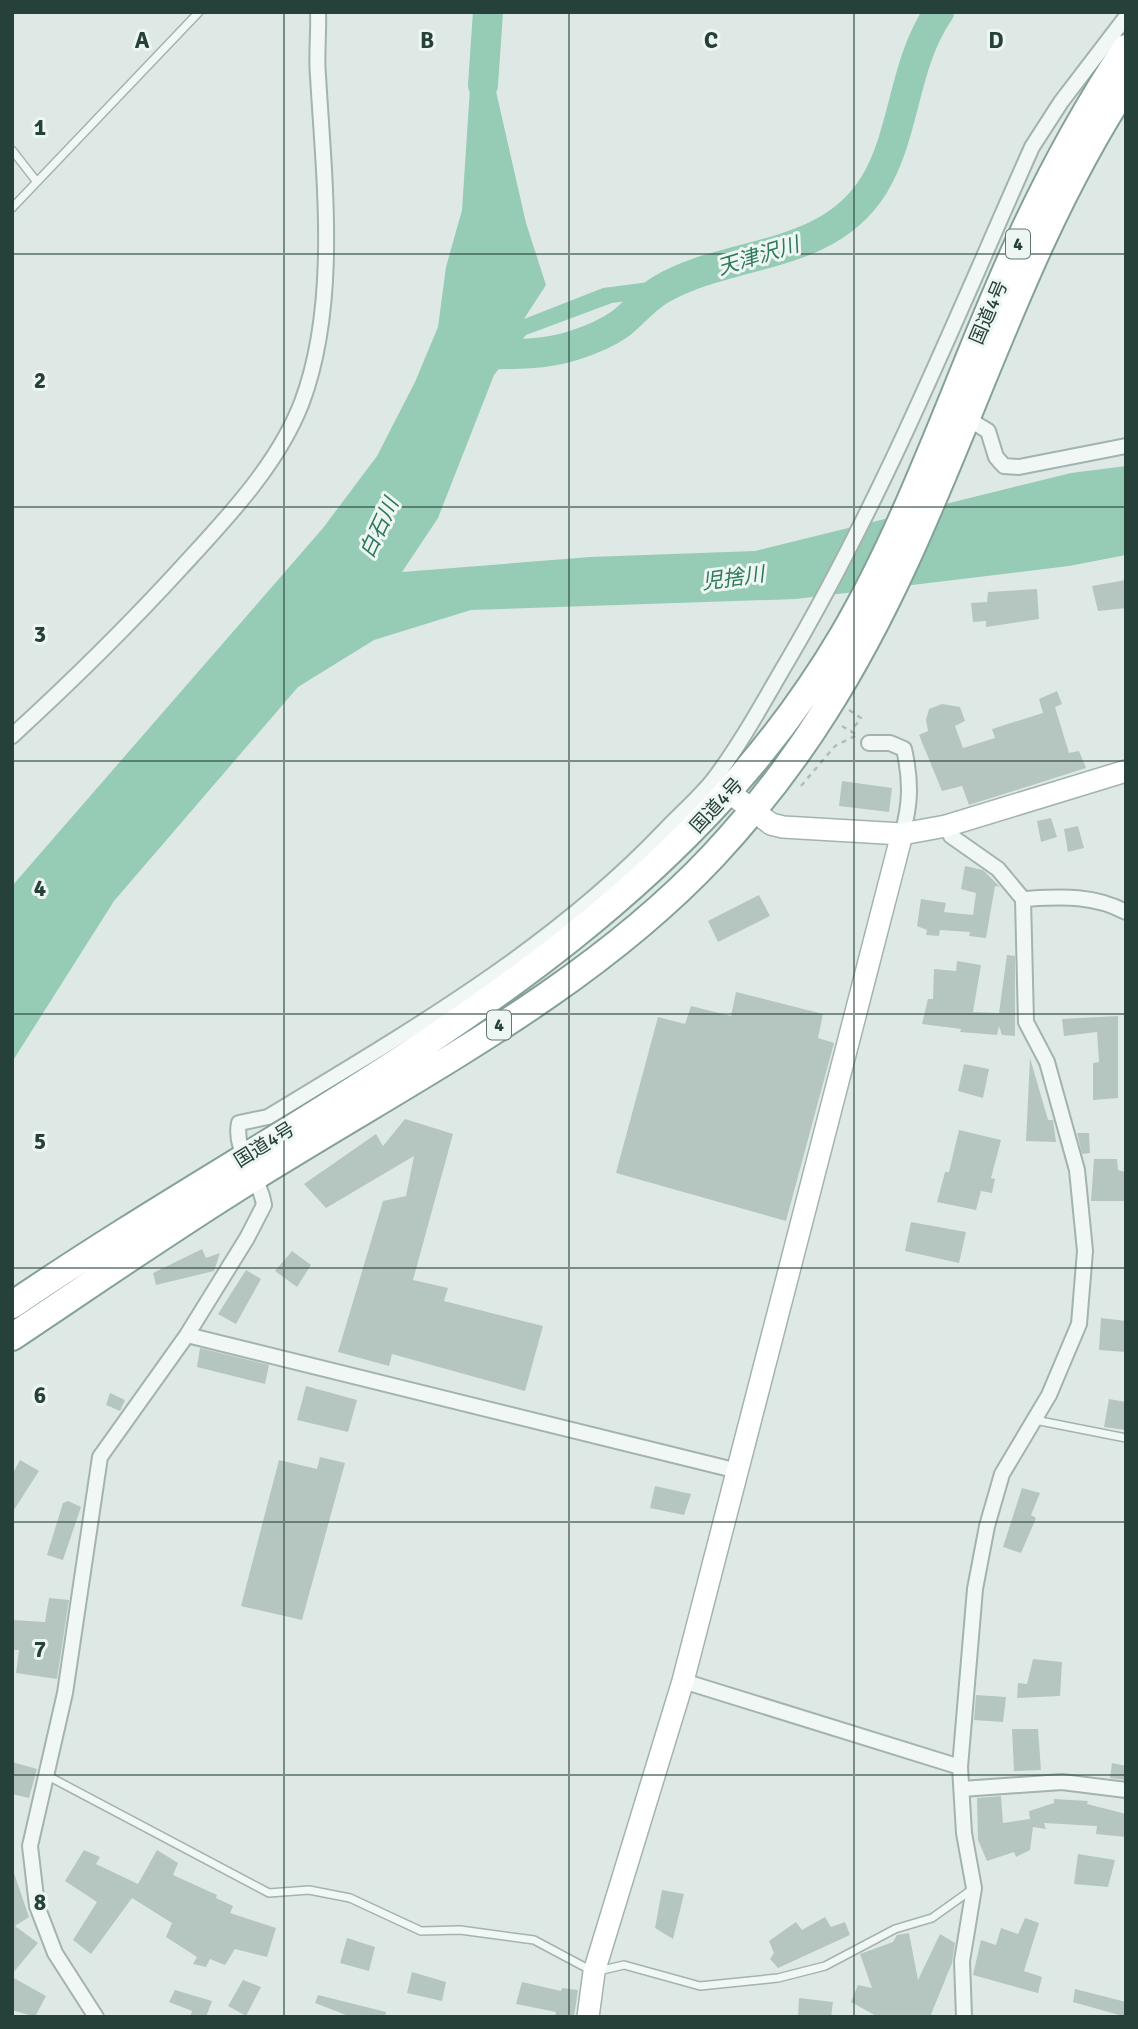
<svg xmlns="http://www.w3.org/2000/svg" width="1138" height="2029" font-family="Signika,'Noto Sans JP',sans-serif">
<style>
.water{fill:#96ccb6}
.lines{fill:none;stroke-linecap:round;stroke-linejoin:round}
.river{stroke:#96ccb6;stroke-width:30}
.building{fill:#b5c6c1}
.lane-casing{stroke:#a3b3af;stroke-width:10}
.street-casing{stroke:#a3b3af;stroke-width:18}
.secondary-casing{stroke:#a3b3af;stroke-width:24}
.highway-casing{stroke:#84a198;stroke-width:30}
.path{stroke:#b0bdb9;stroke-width:2.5;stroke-dasharray:5 5;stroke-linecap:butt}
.lane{stroke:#f1f7f5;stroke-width:7}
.street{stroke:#f1f7f5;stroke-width:14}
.secondary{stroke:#fff;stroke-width:21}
.highway{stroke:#fff;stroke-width:26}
.grid{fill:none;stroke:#264139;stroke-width:2;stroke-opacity:0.55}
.labels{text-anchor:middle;stroke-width:6;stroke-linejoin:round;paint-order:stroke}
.shield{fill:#eef6f3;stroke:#627771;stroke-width:2}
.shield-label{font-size:18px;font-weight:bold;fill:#264139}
.street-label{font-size:19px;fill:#264139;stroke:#eef6f3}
.water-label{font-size:21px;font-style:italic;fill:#2d795c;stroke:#eef6f3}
.grid-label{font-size:23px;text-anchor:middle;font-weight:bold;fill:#264139;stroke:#eef6f3;stroke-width:6;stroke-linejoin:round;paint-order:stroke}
</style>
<rect width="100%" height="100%" fill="#dee9e6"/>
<path class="water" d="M475,12H478L526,223L546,285L524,319L603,288L649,282L691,270L682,294L612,303L526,335L494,375L438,518L402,572L590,557L755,551L1071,473L1126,466V555L1069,566L796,599L471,610L374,640L298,687L114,901L12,1062V886L323,528L377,456L415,382L438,327L446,267L462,210Z"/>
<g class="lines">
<path class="river" d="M483,85L488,12
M471,354C503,354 541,356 572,346C588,341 606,334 620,324C633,314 645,299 660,290C732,248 826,262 874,185C906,132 903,64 939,12"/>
</g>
<path class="building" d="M1126,580V608L1098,611L1092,586Z
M1037,589L1039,619L986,627V621L973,622L971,603L987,602L988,592Z
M1057,691L1062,704L1055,707L1069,753L1079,751L1086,768L969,805L962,786L942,791L919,735L928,731L926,720L929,709L942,704L960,707L965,721L955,726L963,748L995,738L992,729L1043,713L1039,699Z
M842,781L892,788L889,812L839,806Z
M1051,818L1057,837L1041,842L1037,821Z
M1078,826L1084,848L1068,852L1064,829Z
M965,866L983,870L1000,887L995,886L986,938L969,936L970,932L940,930L939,936L926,935L927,930L917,926L921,899L946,903L944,912L973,915L976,893L961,889Z
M759,895L770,916L718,942L708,921Z
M1007,955L1015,956V1036L1002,1035L999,1026L997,1035L960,1032L961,1029L922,1024L928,999H933L934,969L956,971L957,961L981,965L973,1012L999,1013Z
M736,992L823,1014L818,1038L834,1043L786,1221L616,1173L658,1017L685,1024L691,1006L731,1016Z
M1118,1016V1098L1093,1100V1063L1099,1062L1097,1032L1064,1036L1062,1019Z
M1030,1058L1048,1120H1053L1056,1142L1026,1141Z
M964,1064L989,1069L983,1098L958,1091Z
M405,1119L453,1134L413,1280L448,1288L444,1301L543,1326L525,1391L392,1354L389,1366L338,1352L383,1201L406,1196L414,1156L326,1208L304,1184L376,1134L383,1146Z
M959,1130L1001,1140L991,1178L995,1179L992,1193L981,1191L976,1210L937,1202L945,1172H949Z
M1077,1133H1089L1090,1153L1082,1154Z
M1094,1159H1117L1118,1170L1126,1172V1201H1091Z
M911,1222L966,1232L959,1263L905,1251Z
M202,1249L206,1258L220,1253L214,1271L156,1285L153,1273Z
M292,1251L311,1265L297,1287L275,1271Z
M246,1270L261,1279L236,1324L218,1314Z
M1101,1318L1126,1321V1352L1099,1350Z
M200,1348L269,1365L265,1384L197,1367Z
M306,1386L357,1400L348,1432L297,1420Z
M110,1393L125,1400L120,1411L106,1405Z
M1109,1399L1126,1402V1430L1104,1427Z
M320,1457L345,1463L302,1620L241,1606L279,1460L317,1469Z
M20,1460L39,1471L12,1513V1475Z
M655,1486L691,1494L684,1515L650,1508Z
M1022,1488L1040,1493L1031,1515L1036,1518L1021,1553L1003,1547Z
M68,1501L81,1507L63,1560L47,1555L63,1503Z
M49,1598L69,1600L57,1679L16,1673L19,1650H12V1620L45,1622Z
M1033,1659L1062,1662L1060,1696L1017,1698L1018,1683L1027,1684Z
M976,1695L1006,1697L1003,1722L974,1720Z
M1012,1729H1038L1041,1770L1014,1771Z
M12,1762L37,1769L29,1798L12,1794Z
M1112,1763L1126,1766V1780L1110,1778Z
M1001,1796L1003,1823L1030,1819L1029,1811L1054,1803V1799L1088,1801L1087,1804L1126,1814V1837L1096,1834L1097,1826L1044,1823L1046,1829L1033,1827L1030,1850L1016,1857L1014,1852L987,1861L978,1840L977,1798Z
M84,1850L100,1857L96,1864L138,1884L157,1850L178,1863L173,1875L217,1895L216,1898L233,1906L230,1913L276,1928L267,1957L235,1949L225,1965L210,1959L206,1967L193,1964L197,1957L166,1937L172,1923L132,1898L91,1954L73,1940L97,1902L65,1881Z
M1078,1854L1115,1860L1108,1887L1074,1884Z
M14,1873L29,1917L15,1926L38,1943L12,1974Z
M662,1890L684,1894L673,1939L655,1928Z
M825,1917L831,1927L845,1922L850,1935L778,1968L770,1959L774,1953L769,1941L796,1922L802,1930Z
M1025,1918L1039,1923L1024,1971L1042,1977L1038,1993L973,1975L981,1940L996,1945L1001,1928L1018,1934Z
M909,1933L918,1980L940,1934L955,1943L952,1963L930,2017H878L851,2002L858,1985L872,1988L860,1954L893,1942L897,1935Z
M347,1938L375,1947L369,1971L340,1963Z
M412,1972L446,1982L442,2001L407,1993Z
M12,1977L46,1996L35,2017L12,2010Z
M243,1980L261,1987L246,2016L228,2006Z
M522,1982L561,1991L562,1988L578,1990L574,2017H555L556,2012L516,2004Z
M1075,1989L1126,2002V2017L1073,2002Z
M175,1990L212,2001L206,2017H190L192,2011L169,2002Z
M318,1995L386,2012L385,2017H351L315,2003Z
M799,1998L833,2002L831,2017H798Z"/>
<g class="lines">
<g class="lane-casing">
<path id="lane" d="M12,150L37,182
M12,208L199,12
M1035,1420L1126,1438
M48,1776L269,1893L309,1890L350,1898L421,1931L460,1930L534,1940L594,1972L624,1965L700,1986L778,1978L825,1966L895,1929L932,1918L974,1888"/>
</g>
<g class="street-casing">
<path id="street" d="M968,419L988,431L996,457L1004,466L1019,467L1126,446
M12,736C71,682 127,627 181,568C226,519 278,465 302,402C339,303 324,179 318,76C316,55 319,33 318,12
M869,743H890L904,749C911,780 911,804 902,834
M946,826L951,836L998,869L1023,899L1026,1022L1047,1062L1077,1170L1085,1251L1079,1324L1049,1395L1002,1474L987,1526L975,1589L960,1767L964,1833L974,1888L962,1961L964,2017
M1023,899C1060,897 1092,894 1126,912
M187,1335L738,1471
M683,1681L960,1767
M962,1789L1062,1782L1126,1790
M96,2017L55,1953L37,1906L30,1846L65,1693L100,1457L187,1335L247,1238L264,1205C260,1176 233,1152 239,1123L268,1117C408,1032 552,949 665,830C681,813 700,797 714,779C742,742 765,699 788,660C884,496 955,320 1032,147L1061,102L1126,17"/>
</g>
<g class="secondary-casing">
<path id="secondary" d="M730,793L771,824L783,827L902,834L946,826L1126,771
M588,2017L594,1972L683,1681L902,834"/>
</g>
<g class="highway-casing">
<path id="highway" d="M12,1305C309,1102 653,957 843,635C906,527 947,408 996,294C1032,208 1074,126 1126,48
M12,1337C99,1279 185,1219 274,1165C424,1072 591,986 713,856C754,812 793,762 825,711C950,515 999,281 1126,86"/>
</g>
<path class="path" d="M849,710L861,718L851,731
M842,726L857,735
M801,786L835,746L857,735"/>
<use href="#lane" class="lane"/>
<use href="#street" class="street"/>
<use href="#secondary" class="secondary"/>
<use href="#highway" class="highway"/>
</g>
<path class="grid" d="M284,12V2017M569,12V2017M854,12V2017M12,254H1126M12,507H1126M12,761H1126M12,1014H1126M12,1268H1126M12,1522H1126M12,1775H1126"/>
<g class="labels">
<g class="shield">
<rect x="1006" y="229.5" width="24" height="29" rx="5"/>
<rect x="487" y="1010.5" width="24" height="29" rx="5"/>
</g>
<g class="shield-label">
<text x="1018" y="250">4</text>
<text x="499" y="1031">4</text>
</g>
<g class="street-label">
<text transform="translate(988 312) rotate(-67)" y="7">国道4号</text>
<text transform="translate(716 805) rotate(-47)" y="7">国道4号</text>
<text transform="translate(264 1144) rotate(-32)" y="7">国道4号</text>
</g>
<g class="water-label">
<text transform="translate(758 256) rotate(-17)" y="7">天津沢川</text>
<text transform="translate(379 528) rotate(-65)" y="7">白石川</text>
<text transform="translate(733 578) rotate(-8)" y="7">児捨川</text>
</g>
</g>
<g class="grid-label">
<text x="142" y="48">A</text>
<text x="427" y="48">B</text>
<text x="711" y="48">C</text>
<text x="996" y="48">D</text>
<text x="40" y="135">1</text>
<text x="40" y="388">2</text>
<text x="40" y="642">3</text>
<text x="40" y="896">4</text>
<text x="40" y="1149">5</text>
<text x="40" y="1403">6</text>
<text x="40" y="1657">7</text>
<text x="40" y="1910">8</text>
</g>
<rect width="1138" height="2029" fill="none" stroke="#264139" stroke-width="28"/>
</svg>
